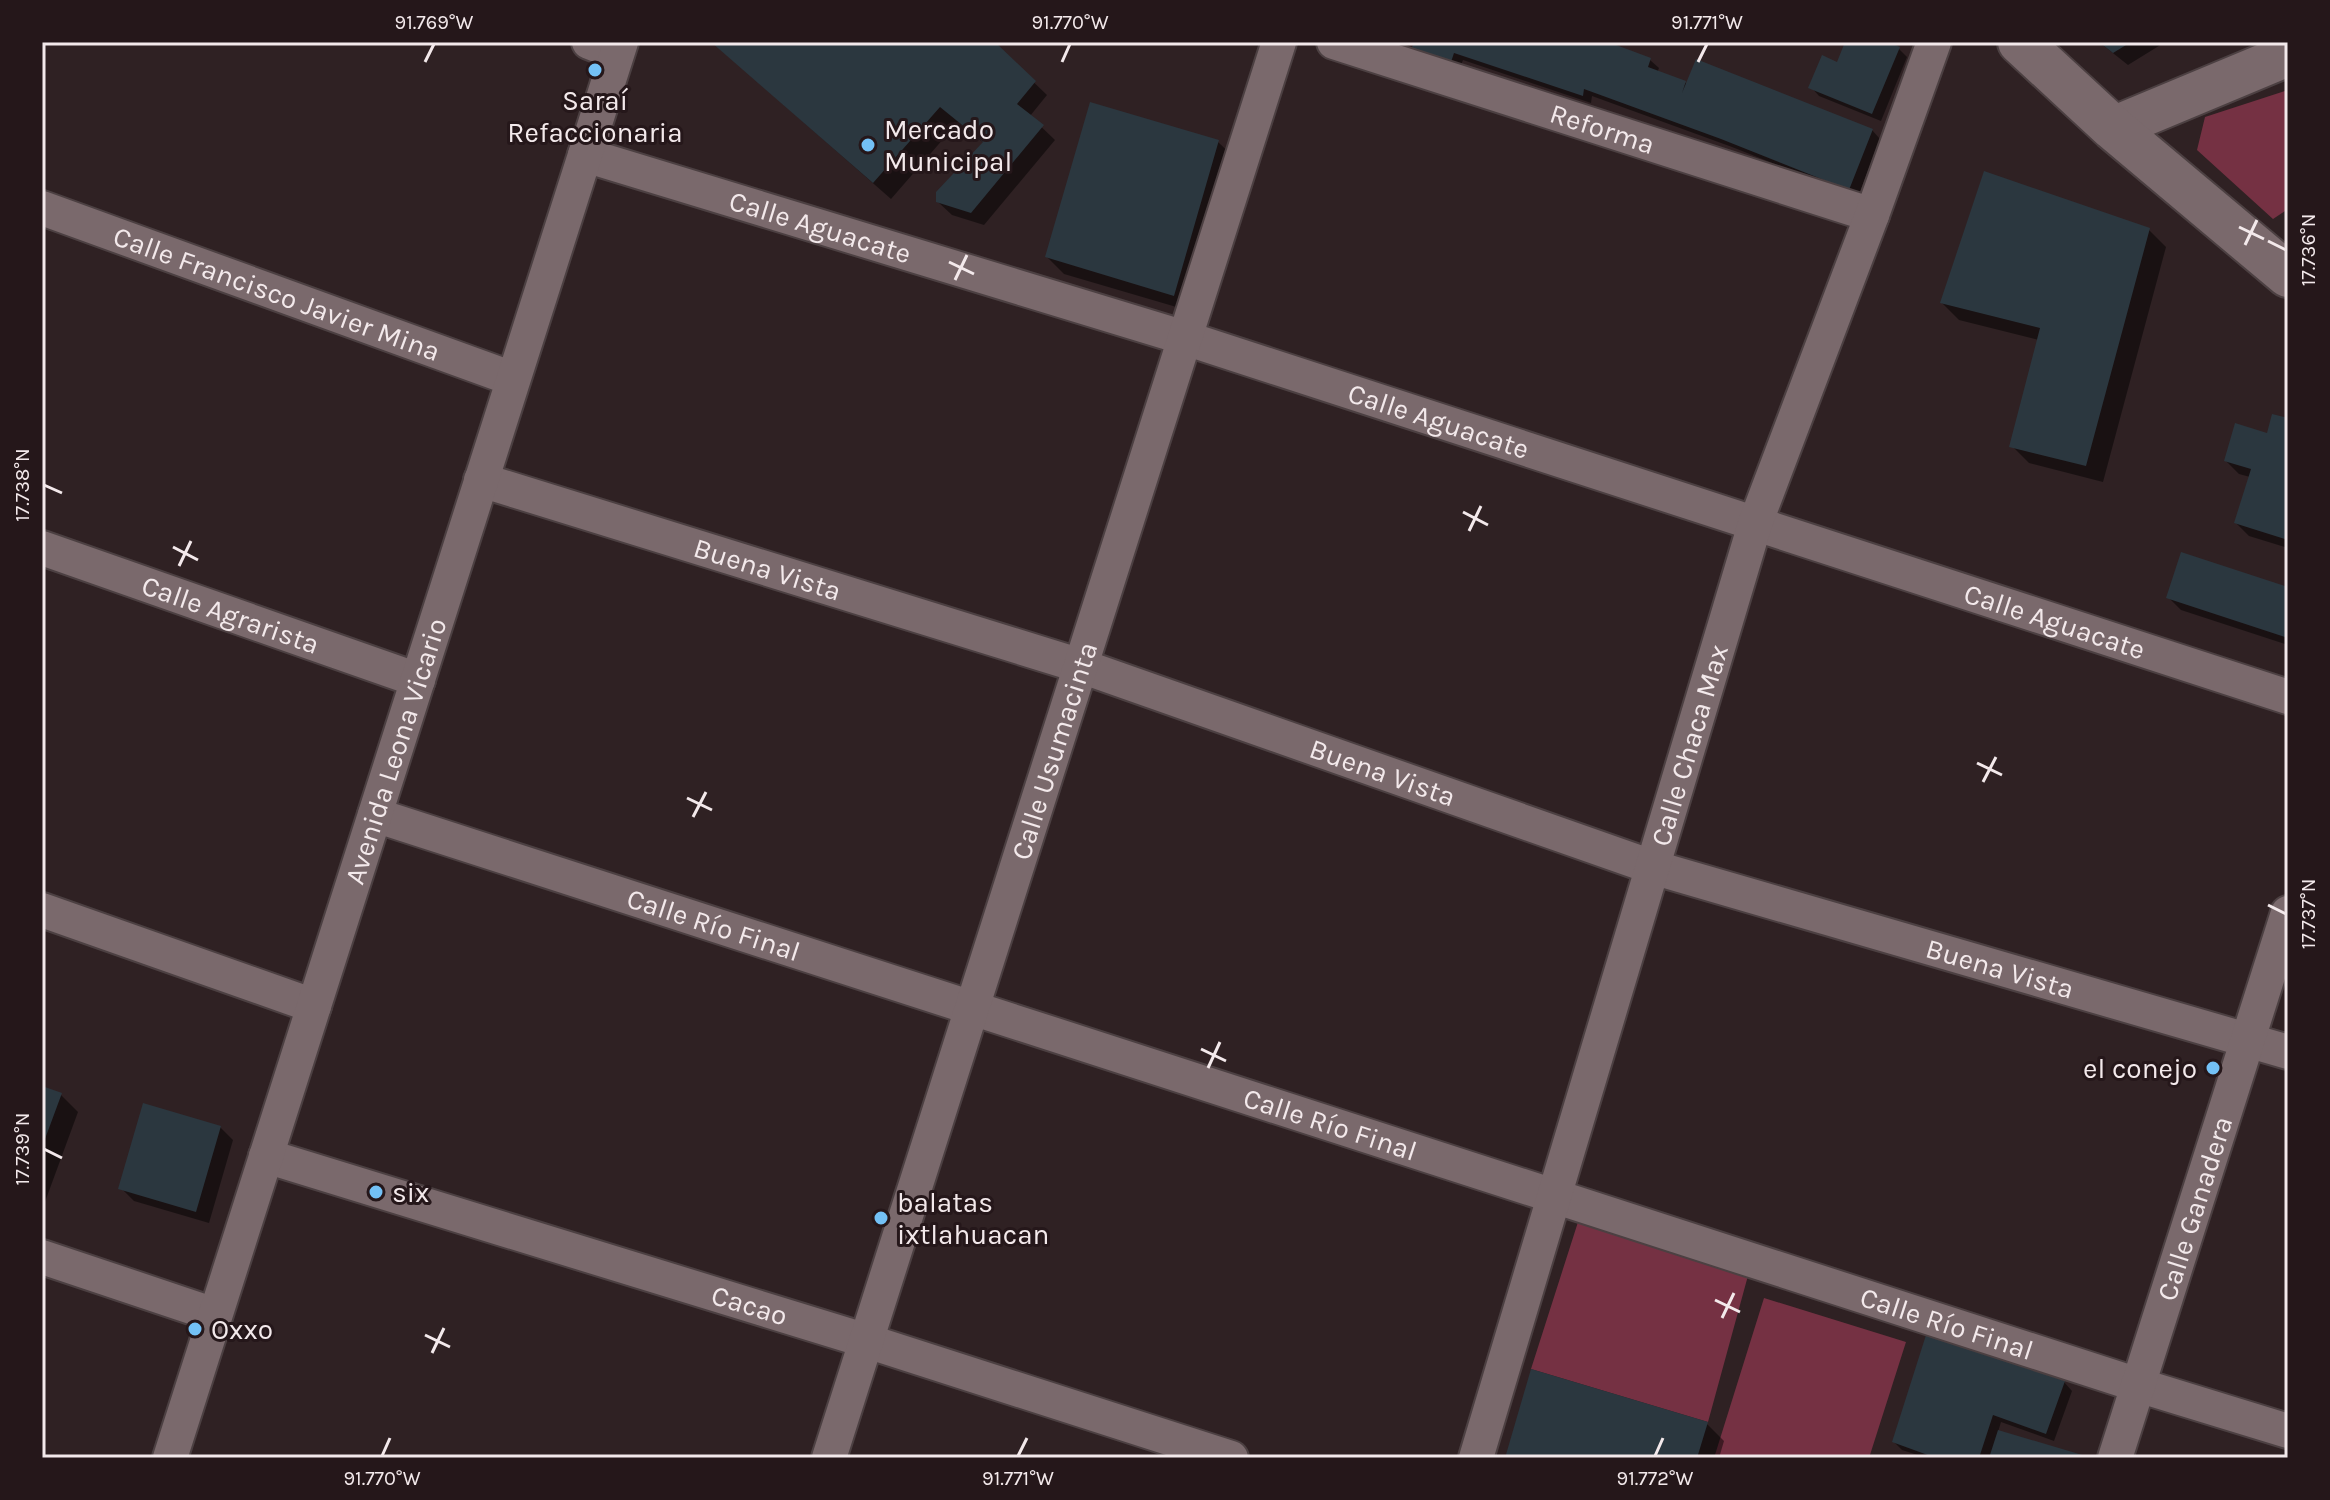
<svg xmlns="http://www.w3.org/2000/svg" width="2330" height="1500" font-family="Karla,sans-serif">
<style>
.green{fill:#753143}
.shadow{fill:#0007}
.building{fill:#2b373f}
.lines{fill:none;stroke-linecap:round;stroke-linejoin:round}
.minor-casing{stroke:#4c4042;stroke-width:38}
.tertiary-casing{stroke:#4c4042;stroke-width:46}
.secondary-casing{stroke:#4c4042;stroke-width:48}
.minor{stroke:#7a696c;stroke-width:34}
.tertiary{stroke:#7a696c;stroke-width:42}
.secondary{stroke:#7a696c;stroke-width:44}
.ticks{fill:none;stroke:#f3e9eb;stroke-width:3}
.poi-dot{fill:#73c1f6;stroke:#25171a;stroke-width:3}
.labels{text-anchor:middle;stroke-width:6;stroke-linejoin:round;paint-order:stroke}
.poi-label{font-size:28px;fill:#f3e9eb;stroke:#25171a;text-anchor:start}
.street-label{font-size:28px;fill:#f3e9eb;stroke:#25171a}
.neatline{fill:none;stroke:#f3e9eb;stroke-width:3}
.ticks-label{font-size:20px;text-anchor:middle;fill:#f3e9eb}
</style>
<rect width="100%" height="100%" fill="#2f2123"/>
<path class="green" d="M2288,90V209L2273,219L2197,150L2205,117Z
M1578,1222L1749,1272L1708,1422L1531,1369Z
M1764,1298L1906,1342L1869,1458H1714Z"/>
<path class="shadow" d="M712,42H992L1047,95L1030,116L1055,140L984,225L952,215L938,202L985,144L958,122L891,199Z
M1416,42H1601L1650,60L1659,68L1657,73L1688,84L1872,130L1880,139L1858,197L1732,147L1592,96L1591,103L1463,60L1457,75Z
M1847,42H1883L1899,49L1907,57L1881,121L1819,96L1811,87L1838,64Z
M2099,42H2160L2162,44L2128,65Z
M1218,142L1236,159L1190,311L1064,274L1047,257Z
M2149,230L2166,247L2103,482L2029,463L2012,446L2039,340L1959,320L1942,303Z
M2288,421V548L2249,536L2236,523L2250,477L2239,474L2226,461L2268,436Z
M2288,589V645L2181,610L2168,597Z
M42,1088L61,1095L78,1112L42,1210Z
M220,1127L233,1140L209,1223L134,1201L121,1188Z
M2064,1382L2072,1391L2054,1441L2001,1422L1998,1432L2085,1458H1927L1902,1450L1894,1442Z
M1707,1424L1724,1441L1719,1458H1507Z"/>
<path class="building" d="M711,42H995L1036,81L1017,104L1044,125L971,213L936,202V192L983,142L940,107L873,183Z
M1414,42H1608L1651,58L1648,67L1686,81L1682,93L1696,59L1873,129L1849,190L1721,139L1584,89L1583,96L1454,53L1449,68L1409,55Z
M1845,42H1888L1900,47L1872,114L1808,88L1822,55L1837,62Z
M2099,42H2131L2113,53Z
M1090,102L1219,140L1174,296L1045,257Z
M1984,171L2150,228L2086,466L2009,447L2040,328L1940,303Z
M2272,414L2288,418V540L2234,523L2251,469L2224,461L2235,423L2267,433Z
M2181,552L2288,587V638L2166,598Z
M42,1086L62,1093L42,1147Z
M143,1103L221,1126L196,1212L118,1189Z
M1926,1335L2065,1381L2046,1434L1993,1415L1979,1458H1936L1892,1442Z
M1531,1369L1708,1422L1697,1458H1505Z
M1998,1430L2089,1457V1458H1989Z"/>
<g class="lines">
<g class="minor-casing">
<g id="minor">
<path d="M589,42L617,53"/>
<path id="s1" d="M1334,42L1872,215"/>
<path id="s2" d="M585,155L1185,338L2288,697"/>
<path id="s3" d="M42,208L513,379"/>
<path id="s4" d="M481,480L1081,666L1652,867L2288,1052"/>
<path id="s5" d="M42,548L418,680"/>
<path id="s6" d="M375,815L2138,1385L2288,1431"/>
<path d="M42,910L314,1006"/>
<path id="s7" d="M266,1156L867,1341L1231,1458"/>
<path d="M42,1257L215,1315"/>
<path id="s8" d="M170,1458L621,42"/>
<path id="s9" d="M829,1458L1279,42"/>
<path id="s10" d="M1476,1458L1755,524L1872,215L1934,42"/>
<path id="s11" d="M2115,1458L2288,913"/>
</g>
</g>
<g class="tertiary-casing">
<path id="tertiary" d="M2113,128L2288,55"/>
</g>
<g class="secondary-casing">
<path id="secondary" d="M2020,42L2113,128L2288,275"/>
</g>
<use href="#minor" class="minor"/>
<use href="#tertiary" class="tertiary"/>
<use href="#secondary" class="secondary"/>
</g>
<path class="ticks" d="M425,62L434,44M1062,62L1070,44M1698,62L1707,44M2239,227L2264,239M2268,241L2286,250M2245,245L2257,220M949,262L974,274M955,280L967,255M44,485L62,493M1463,512L1488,525M1469,531L1481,506M173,547L198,560M179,566L191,541M1977,763L2002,775M1983,782L1996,757M687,798L712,810M693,817L706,792M2268,905L2286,914M1201,1049L1226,1061M1208,1068L1220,1042M44,1149L62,1158M1715,1300L1740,1312M1722,1318L1734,1293M425,1335L450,1347M432,1353L444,1328M382,1456L390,1438M1018,1456L1027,1438M1655,1456L1663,1438"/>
<g class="poi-dot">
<circle cx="595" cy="70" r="8"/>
<circle cx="868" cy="145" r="8"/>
<circle cx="2213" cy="1068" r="8"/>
<circle cx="376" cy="1192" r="8"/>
<circle cx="881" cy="1218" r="8"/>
<circle cx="195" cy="1329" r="8"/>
</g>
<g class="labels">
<g class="poi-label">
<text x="595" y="110" text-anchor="middle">Saraí<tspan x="595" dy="32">Refaccionaria</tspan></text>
<text x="884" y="139">Mercado<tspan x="884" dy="32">Municipal</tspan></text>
<text x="2197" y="1078" text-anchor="end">el conejo</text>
<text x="392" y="1202">six</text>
<text x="897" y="1212">balatas<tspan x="897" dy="32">ixtlahuacan</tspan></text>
<text x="211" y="1339">Oxxo</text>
</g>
<g class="street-label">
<text dy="10" stroke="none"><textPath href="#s1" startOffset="282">Reforma</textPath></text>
<text dy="10" stroke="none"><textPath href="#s2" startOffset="246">Calle Aguacate</textPath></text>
<text dy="10" stroke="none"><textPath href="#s3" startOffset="250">Calle Francisco Javier Mina</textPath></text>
<text dy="10" stroke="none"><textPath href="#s2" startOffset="894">Calle Aguacate</textPath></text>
<text dy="10" stroke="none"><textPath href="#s4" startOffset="300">Buena Vista</textPath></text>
<text dy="10" stroke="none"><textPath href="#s5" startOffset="200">Calle Agrarista</textPath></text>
<text dy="10" stroke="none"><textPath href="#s2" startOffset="1542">Calle Aguacate</textPath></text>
<text dy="10" stroke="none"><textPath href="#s10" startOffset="744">Calle Chaca Max</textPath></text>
<text dy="10" stroke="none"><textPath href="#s8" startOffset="742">Avenida Leona Vicario</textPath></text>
<text dy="10" stroke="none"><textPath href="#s9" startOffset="742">Calle Usumacinta</textPath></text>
<text dy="10" stroke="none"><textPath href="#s4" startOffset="948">Buena Vista</textPath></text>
<text dy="10" stroke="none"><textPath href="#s6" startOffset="356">Calle Río Final</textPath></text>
<text dy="10" stroke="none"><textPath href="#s4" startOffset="1596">Buena Vista</textPath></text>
<text dy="10" stroke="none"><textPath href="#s6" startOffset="1004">Calle Río Final</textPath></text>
<text dy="10" stroke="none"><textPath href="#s11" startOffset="262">Calle Ganadera</textPath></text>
<text dy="10" stroke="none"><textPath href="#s7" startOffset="506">Cacao</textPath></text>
<text dy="10" stroke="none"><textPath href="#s6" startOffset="1652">Calle Río Final</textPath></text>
</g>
</g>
<rect width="2330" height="1500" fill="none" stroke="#25171a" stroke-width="88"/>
<rect x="44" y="44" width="2242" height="1412" class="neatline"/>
<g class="ticks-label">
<text x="434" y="29">91.769°W</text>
<text x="1070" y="29">91.770°W</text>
<text x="1707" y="29">91.771°W</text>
<text transform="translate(2308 250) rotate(-90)" y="7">17.736°N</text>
<text transform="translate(22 485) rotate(-90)" y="7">17.738°N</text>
<text transform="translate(2308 914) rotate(-90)" y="7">17.737°N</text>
<text transform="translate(22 1149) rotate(-90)" y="7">17.739°N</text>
<text x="382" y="1485">91.770°W</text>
<text x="1018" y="1485">91.771°W</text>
<text x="1655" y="1485">91.772°W</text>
</g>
</svg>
